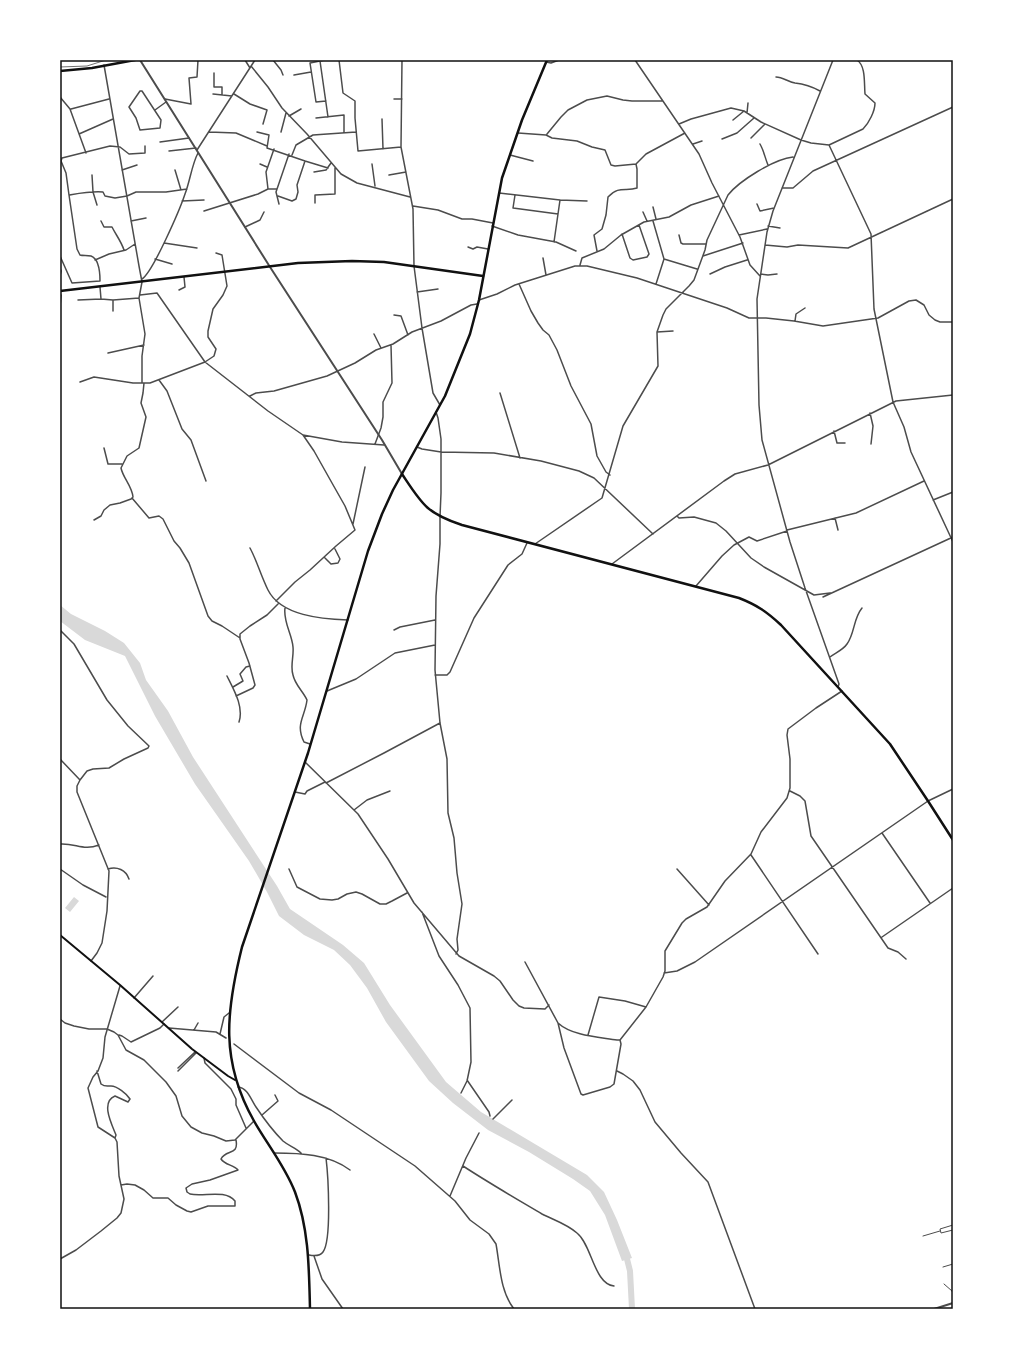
<svg xmlns="http://www.w3.org/2000/svg" width="1013" height="1369" font-family="Karla,sans-serif">
<style>
.water{fill:#d9d9d9}
.lines{fill:none;stroke-linecap:round;stroke-linejoin:round}
.river{stroke:#d9d9d9;stroke-width:6}
.pedestrian{stroke:#4c4c4c;stroke-width:1}
.minor{stroke:#4c4c4c;stroke-width:1.5}
.tertiary{stroke:#4c4c4c;stroke-width:2}
.secondary{stroke:#111;stroke-width:2}
.primary{stroke:#111;stroke-width:2.5}
.trunk{stroke:#111;stroke-width:2.5}
.rail{stroke:#707070;stroke-width:1}
.neatline{fill:none;stroke:#111;stroke-width:1.5}
</style>
<rect width="100%" height="100%" fill="#fff"/>
<path class="water" d="M60,605L71,614L105,631L124,643L140,663L146,680L168,711L193,757L277,886L290,909L343,945L364,963L390,1005L446,1082L481,1112L587,1175L604,1192L617,1220L632,1258L622,1261L605,1215L590,1191L573,1179L529,1152L488,1130L453,1103L429,1081L386,1022L367,988L350,965L334,950L304,935L279,916L267,892L249,861L195,784L155,716L125,656L85,640L60,621Z
M74,897L79,901L70,912L65,908Z"/>
<g class="lines">
<path class="river" d="M625,1251L630,1271L632,1309"/>
<path class="pedestrian" d="M953,1225L940,1229L941,1233L953,1230
M923,1236L940,1231
M943,1267L953,1264
M944,1284L952,1291L953,1294"/>
<path class="minor" d="M245,60L250,68
M273,60L281,70L283,75
M325,60L310,63L316,102L326,101
M339,60L343,93L355,101V118L358,151L401,147
M402,60L401,147L413,209L414,266L422,328L433,393L440,405
M635,60L699,154L712,183L740,237L750,265L760,276
M833,60L773,211L767,232L757,299L759,405L762,440L790,542L805,588L839,684L838,687
M320,61L328,117
M546,62L551,63L559,60
M104,65L139,266L142,282L139,298L145,334L142,356V383
M251,66L268,87L282,108L307,134L341,174L357,183L410,197
M214,73V87H222V95
M294,75L311,72
M776,77C783,77 788,82 795,83C804,84 811,86 820,91
M140,91H142L161,120L160,128L140,130L136,118L129,107Z
M213,94L232,96
M234,94L250,104L267,110L263,124
M60,97L70,109L86,153
M165,99L191,104L189,78L197,77L198,60
M394,99H402
M71,109L109,99
M155,110L166,102
M747,113L748,103
M289,116L301,109
M316,118L344,115V133
M382,119L383,149
M733,120L744,111
M679,124L691,119L731,108L744,111L761,122L801,140L811,143L829,145L863,129C869,123 875,111 875,103L865,94C864,83 866,66 857,60
M209,132L236,133L267,146
M257,132L269,135L267,148L305,161L297,185L298,192L296,199L292,201L278,196
M281,132L286,113
M518,133L546,135L552,138L577,141L592,147L605,150L611,165L615,166L636,164L646,154L685,133
M79,134L113,119
M547,134L561,117L568,110L587,100L607,96L623,100L632,101H662
M751,138L765,124
M722,139L737,133L754,118
M160,142L189,138
M693,144L702,141
M760,144C764,151 765,158 768,165
M829,145L871,234L874,309L893,402L904,427L911,452L953,542
M197,150L255,60
M169,151L196,148
M292,155L296,145L313,135L356,132
M510,155L533,161
M305,161L328,168
M260,164L267,167
M372,164L375,186
M122,170L137,165
M175,170L181,190
M314,172L326,170L331,163
M92,175L93,192L97,205
M389,175L406,172
M782,188H793L813,171L953,107
M268,189L266,172L274,149
M499,193L560,200L587,201
M69,195L66,173L61,161L62,158L110,146L120,147L129,154L145,153V146
M515,195L513,208L558,214
M182,201L204,200
M315,203V195L335,194V168
M279,204L276,192L289,154
M757,204L760,211L774,208
M413,206L438,210L462,219H472L493,223
M653,207L656,219
M204,211L258,194L268,189H277
M643,212L647,221
M101,221L104,227H112C116,235 121,241 124,250
M131,221L146,218
M653,221L664,259L656,284
M492,226L518,235L556,242L576,251
M768,226L780,228
M245,227L260,220L264,212
M622,234L630,258L633,260L647,257L649,254L639,225
M679,235L681,243L683,244H706
M739,235L767,229
M554,242L560,200
M164,243L197,248
M765,245L787,247L798,245L848,248L953,199
M468,247L473,249L477,247L488,249
M597,251L594,235L602,229L606,215L608,197C619,185 626,192 637,188V169L636,164
M60,256L72,283L100,281C100,274 99,259 91,256C87,255 83,256 80,255L77,249L69,195C81,193 92,191 103,192L105,196L115,198L127,196L136,192H166L187,189
M703,256L743,243
M543,258L546,275
M155,259L172,264
M664,259L697,269
M95,260L109,254L126,250L135,244
M580,265L582,258L604,249L621,235L644,222L669,217L691,205L719,196
M60,268L61,271L60,276
M710,274L725,267L747,260
M761,274L768,275L777,274
M142,279C153,272 180,209 185,194C190,181 192,164 198,153
M519,284L531,311L538,323L543,330L549,335L557,350L571,386L591,424L597,456L606,472L610,475
M100,287L101,299
M179,290L185,287L184,277
M417,292L438,289
M140,295L157,293L205,362L268,411L303,435L314,451L332,483L345,506L355,530L336,546L310,570L295,582L276,601
M78,300L101,299L113,300L139,298
M479,300L497,294L515,285L575,266H587L637,278L727,308L749,318H766L794,321L823,326L878,318L909,301L916,300L924,305L929,315L935,320L940,322H953
M60,307L61,295
M113,311V300
M394,315L401,316L408,335
M795,321L796,314L805,308
M657,332L673,331
M374,334L381,348
M108,353L144,345
M159,380L167,391L182,429L191,440L206,481
M80,382L94,377L133,383H150L205,362L214,356L216,349L208,337V331L213,309L223,295L227,286L222,255L216,253
M500,393L520,458
M250,396L256,393L274,391L327,376L355,363L376,350L393,344L412,332L441,321L471,305L477,304
M436,412L438,418L441,439V493L440,517V544L436,596L435,670L440,723L447,759L448,813L454,838L457,873L462,904L457,939L458,950L456,954
M870,413L873,426L871,444
M834,431L837,443H845
M303,435L342,442L384,445
M375,444L381,428L383,417V402L392,383L391,345
M417,447L422,449L441,452L494,453L541,461L579,471L594,478L653,534
M104,448L108,464H122
M132,498L149,518L159,516L163,519L174,541L180,548L189,563L208,616L212,621L222,626L240,638
M933,500L953,492
M677,516L679,518L694,517L716,523L726,531L751,558L764,567L814,595L830,593
M835,518L838,530
M94,520L101,516L104,510L110,505L120,503L131,499L133,497C132,486 123,478 121,468L127,456L139,448L146,417L141,403L143,393L144,383
M353,524L365,467
M787,530L856,513L924,481
M535,544L602,498L623,426L658,366L657,332L663,315L666,309L689,286L694,280L705,250L707,240L728,195C739,181 774,159 793,157
M250,548C257,561 261,576 268,590C281,616 322,619 348,620
M325,558L331,564L338,563L340,559L335,549
M612,564L724,481L735,474L768,465L896,401L953,395
M696,586L722,556L734,545L749,537L757,541L787,531
M823,597L953,537
M285,608C283,622 292,634 293,647C294,657 290,666 293,675C295,685 303,691 307,700C305,717 295,724 304,742L310,744
M60,630L74,644L107,700L128,726L149,746L148,748L124,759L109,768L93,769L87,771L80,780L77,786V792L109,871L107,911L102,943L97,953L91,961
M394,630L400,627L435,620
M830,657C835,653 843,650 847,644C855,633 853,619 862,608
M435,675H447L450,672L474,618L508,565L522,554L527,543
M227,676C234,690 244,707 239,722
M233,687L243,681L240,674L246,667L250,666
M327,691L356,679L395,653L435,645
M236,696L253,688L255,685L249,663L240,639V634L250,626L267,615L278,604
M60,759L80,780
M305,762L358,814L388,859L414,903L459,956L494,976L500,981L513,1000L519,1006L524,1008L545,1009L549,1005
M326,783L384,753L440,723
M790,791L800,796L805,801L811,836L888,948L898,952L906,959
M295,792L305,794L307,791L325,782
M354,810L367,800L390,791
M882,833L930,903
M60,844C76,843 83,851 99,845
M751,855L818,954
M60,869L83,885L106,897
M108,869C117,866 126,870 129,879
M289,869L297,887L320,899L332,900L338,899L347,894L356,892L362,894L380,904H386L392,901L407,893
M677,869L709,905
M422,912L439,956L458,985L470,1008L471,1062L467,1081L461,1093
M882,937L953,888
M525,962L558,1023C572,1036 599,1037 617,1040H620L646,1007L663,977L665,971V951L682,923L686,919L707,907L725,881L751,854L761,832L787,798L790,788V759L787,735L788,729L816,708L842,691
M664,973L677,971L695,962L928,801L953,789
M134,998L153,976
M60,1019L65,1023L74,1026L89,1029H107L114,1032L118,1035L126,1050L144,1060L166,1082L176,1096L182,1116L191,1127L202,1133L214,1136L226,1141L235,1140L254,1121
M162,1022L178,1007
M558,1023L564,1048L581,1094L583,1095L610,1087L614,1084L621,1044L620,1040
M169,1028L216,1032L226,1038
M194,1030L198,1023
M220,1034L224,1017L229,1013
M119,1035L122,1036L131,1042L160,1028L164,1024
M588,1035L599,997L625,1001L646,1007
M234,1044L299,1093L331,1110L415,1166L455,1201L470,1220L489,1234L496,1244C500,1266 500,1291 514,1309
M204,1058L205,1063L231,1089L236,1099V1105L246,1128
M178,1068L195,1052
M97,1071L101,1084C105,1087 106,1086 111,1086C117,1086 127,1094 130,1099L128,1102L115,1096C100,1102 112,1125 116,1135L115,1138
M178,1071L196,1053
M617,1071L623,1074L633,1081L640,1090L655,1122L681,1153L708,1182L755,1309
M467,1080L489,1112L490,1116
M238,1087C248,1088 251,1100 256,1107C264,1119 273,1131 283,1141C289,1146 296,1148 301,1153
M262,1115L278,1101L275,1095
M493,1119L512,1100
M274,1153C300,1153 329,1154 350,1170
M463,1166C489,1183 515,1198 542,1214C554,1220 567,1224 577,1233C592,1245 594,1284 614,1286
M121,1185L127,1184L135,1185L144,1190L153,1198H168L176,1205L187,1211L191,1212L208,1206H235V1201C225,1189 204,1197 190,1194L187,1192L186,1188L192,1184L210,1180L238,1170C234,1165 225,1165 221,1159C226,1149 239,1156 236,1140
M450,1196L466,1158L479,1133
M309,1255C314,1256 320,1256 323,1252C332,1240 328,1174 326,1158
M314,1256L322,1279L343,1309
M60,1259L76,1250L101,1231L117,1218L121,1213L124,1199L119,1176L117,1142L115,1138L98,1127L88,1088L93,1077L98,1071L103,1058L105,1037L120,986"/>
<path class="tertiary" d="M140,60L270,267L382,440L402,474
M934,1309L953,1303"/>
<path class="secondary" d="M60,935L120,985L192,1049L228,1076L235,1080"/>
<path class="primary" d="M60,71L92,68L135,60
M60,291L298,263L352,261L384,262L483,276
M402,474C422,504 426,513 462,525L739,598C757,605 767,612 781,625L890,744L928,801L953,840"/>
<path class="trunk" d="M310,1309C309,1269 309,1229 295,1192C285,1166 267,1144 254,1121C220,1061 226,1011 242,947L308,753L368,551L382,514L393,490L445,396L470,334L479,300L502,178L522,120L547,60"/>
<path class="rail" d="M60,67L87,66L106,60"/>
</g>
<rect width="1013" height="1369" fill="none" stroke="#ffffff" stroke-width="122"/>
<rect x="61" y="61" width="891" height="1247" class="neatline"/>
</svg>
